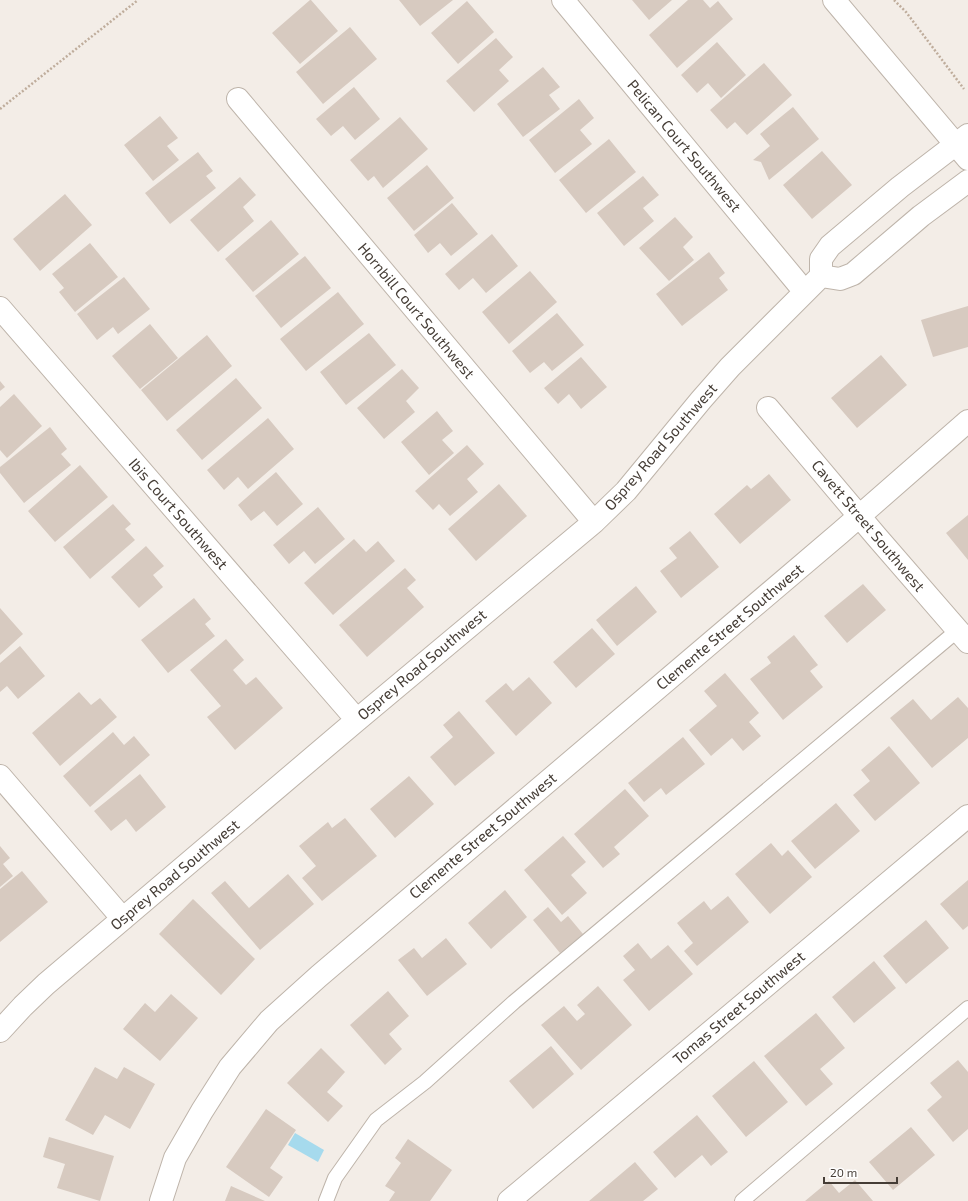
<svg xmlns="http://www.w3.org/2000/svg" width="968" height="1201" font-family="'Exo 2',sans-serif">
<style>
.water{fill:#a6daed}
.building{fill:#d7cac0}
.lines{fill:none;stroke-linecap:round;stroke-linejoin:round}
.service-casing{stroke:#beb4aa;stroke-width:16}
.minor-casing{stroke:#beb4aa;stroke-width:24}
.tertiary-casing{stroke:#beb4aa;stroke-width:24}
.path{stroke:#bfad9c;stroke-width:2.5;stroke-dasharray:2 2;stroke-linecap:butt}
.service{stroke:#fff;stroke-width:14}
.minor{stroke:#fff;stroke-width:22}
.tertiary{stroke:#fff;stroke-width:22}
.labels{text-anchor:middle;stroke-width:4;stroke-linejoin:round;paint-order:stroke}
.street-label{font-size:15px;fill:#453d36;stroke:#fff}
</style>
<rect width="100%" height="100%" fill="#f3ede7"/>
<path class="water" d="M295,1133L324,1150L318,1162L288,1145Z"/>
<path class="building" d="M310,0H311L338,31L300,64L272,33Z
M399,0H453L420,26Z
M632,0H672L649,20Z
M688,0H703L710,8L718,1L733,19L677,68L649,35Z
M467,1L494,32L458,64L431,33Z
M350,27L377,59L323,104L296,72Z
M496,38L513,57L499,70L509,81L474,112L446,81Z
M717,42L746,75L721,98L708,83L697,93L681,75Z
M764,63L792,95L747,135L735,122L727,129L710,110Z
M543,67L560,87L549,95L560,109L523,137L497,104Z
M354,87L380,119L355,140L343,126L331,136L316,119Z
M579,99L594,118L580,130L592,144L555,173L529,140Z
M793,107L819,139L769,180L761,162L753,160L770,146L760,134Z
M160,116L178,138L167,146L179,160L153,181L124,145Z
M400,117L428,149L383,188L374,176L368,181L350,160Z
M609,139L636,172L586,213L559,180Z
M822,151L852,185L812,219L783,185Z
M198,152L213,171L206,176L216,188L170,224L145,193Z
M427,165L454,198L414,231L387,198Z
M643,176L659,195L643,208L654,221L624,246L597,213Z
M240,177L256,195L243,207L254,221L218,252L190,220Z
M65,194L92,225L40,271L13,239Z
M452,203L478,234L451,256L440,243L428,253L414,235Z
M675,217L693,237L683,247L694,260L669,281L639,248Z
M271,220L299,254L253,292L225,259Z
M492,234L518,266L486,293L473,278L459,290L445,274Z
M90,243L118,277L75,312L59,292L64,288L52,274Z
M709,252L725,273L719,278L728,290L682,326L656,294Z
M305,256L331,288L281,328L255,296Z
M530,271L557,302L509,344L482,312Z
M124,277L150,309L118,334L113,327L97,340L77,314Z
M338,292L364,324L306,371L280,339Z
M968,306V347L933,357L921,320Z
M557,313L584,345L552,371L544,362L530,373L512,351Z
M150,324L178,358L140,389L112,356Z
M369,333L396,365L346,405L320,372Z
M207,335L232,366L167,421L141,390Z
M881,355L907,385L857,428L831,398Z
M581,357L607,387L581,409L569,394L558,404L544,388Z
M402,369L419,388L406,401L415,412L384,439L357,408Z
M236,378L262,408L202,460L176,430Z
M0,381L5,387L0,391Z
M14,394L42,426L7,458L0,450V407Z
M437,411L453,431L442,440L454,453L429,475L401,442Z
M268,418L294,449L248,489L238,477L224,490L207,470Z
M50,427L67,449L61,454L71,465L24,503L0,473V467Z
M467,445L484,464L467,479L478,492L450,516L439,504L433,510L415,491Z
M80,465L108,497L55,542L28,511Z
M276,472L303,504L277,526L264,511L251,521L238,505Z
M769,474L791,500L740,544L714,514L747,485L751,489Z
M499,484L527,516L476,561L448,529Z
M113,504L131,524L125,529L135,540L90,579L63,547Z
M318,507L345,539L315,564L304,551L289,564L273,545Z
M968,515V560L946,533Z
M690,531L719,567L681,598L660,571L677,558L669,548Z
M354,539L366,552L378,541L395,561L333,615L304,583Z
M146,546L164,566L153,575L163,587L139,608L111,577Z
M405,568L416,580L407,588L424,607L367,657L339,625Z
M863,584L886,610L847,643L824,616Z
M636,586L657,612L617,646L596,620Z
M194,598L211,619L205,624L215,636L168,673L141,640Z
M0,608L23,634L0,655Z
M592,628L615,654L576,688L553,662Z
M794,635L818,665L810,671L823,687L783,720L750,679L771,663L767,657Z
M226,639L244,660L233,670L246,685L256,677L283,708L235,750L207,717L221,706L190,670Z
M20,646L45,676L18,699L7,686L0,692V663Z
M725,673L759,713L749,722L761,736L743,751L732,738L711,756L689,730L717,706L704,691Z
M529,677L552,703L516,736L485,701L506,683L513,691Z
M79,692L91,705L100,698L117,717L60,766L32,733Z
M958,697L968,708V738L932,768L890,718L913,699L931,720Z
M459,711L495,753L455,786L430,757L453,737L443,725Z
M113,732L124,745L134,736L150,755L90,807L63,776Z
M683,737L705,764L666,795L661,788L644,802L628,783Z
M889,746L920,783L875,821L853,795L870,781L861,770Z
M140,774L166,807L136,832L126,819L111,831L94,811Z
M409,776L434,804L395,838L370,809Z
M625,789L649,816L614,847L620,854L603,868L574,834Z
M836,803L860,831L815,869L791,841Z
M345,818L377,856L322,901L302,878L316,866L299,846L328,822L332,828Z
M563,836L586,862L571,875L587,893L562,915L524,870Z
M771,843L782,856L788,850L812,877L770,914L735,874Z
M0,846L10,858L3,864L13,876L0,887Z
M22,871L48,902L0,942V889Z
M288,874L314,904L260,950L211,893L225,881L249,908Z
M968,880V926L963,930L940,904Z
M505,890L527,917L491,949L468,923Z
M728,896L749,922L697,966L684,951L693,943L677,923L704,901L711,910Z
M193,899L255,959L221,995L159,934Z
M548,907L561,922L568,916L583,934L560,953L533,920Z
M926,920L949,948L906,984L883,956Z
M446,938L467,964L427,996L398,960L414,948L422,958Z
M638,943L651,959L668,945L693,974L649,1011L623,980L635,970L623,956Z
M874,961L896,988L854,1023L832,997Z
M598,986L632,1025L581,1070L541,1025L564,1006L577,1021L585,1014L577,1005Z
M388,991L409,1016L389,1034L402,1049L385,1065L350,1025Z
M171,994L198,1018L160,1061L123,1029L145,1003L155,1012Z
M816,1013L845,1048L820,1069L833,1084L806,1106L764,1056Z
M551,1046L574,1074L533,1109L509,1081Z
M321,1048L345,1072L327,1092L343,1106L328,1122L287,1083Z
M958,1060L968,1072V1129L953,1142L927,1110L942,1097L930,1083Z
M754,1061L788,1102L746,1137L712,1096Z
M95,1067L117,1079L124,1067L155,1084L130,1129L105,1115L93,1135L65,1120Z
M266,1109L296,1130L270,1168L283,1177L269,1197L226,1167Z
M697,1115L728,1152L711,1166L702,1155L675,1178L653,1152Z
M911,1127L935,1155L893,1190L869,1162Z
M49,1137L114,1156L100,1201L57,1188L65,1164L43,1157Z
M408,1139L452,1170L430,1201H389L395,1192L385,1186L401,1163L395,1158Z
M635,1162L658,1189L643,1201H589Z
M855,1180L873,1201H805L829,1181L839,1193Z
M231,1186L265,1201H225Z"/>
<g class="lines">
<g class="service-casing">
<path id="service" d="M326,1201L335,1178L376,1120L425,1082L514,1002L958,630
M742,1201L968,1008"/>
</g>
<g class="minor-casing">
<path id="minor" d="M563,0L805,292
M238,99L594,522
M821,276L840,279L853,274L921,216L968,181
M0,308L357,720
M768,408L876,536L968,642
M0,776L123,919
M0,1031L23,1006L46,984L357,720L594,522L626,491L701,400L730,367L821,276V259L830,246L900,187L968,135
M161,1201L175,1158L202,1111L230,1067L269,1021L319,976L840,533L968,421
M509,1201L968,816"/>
</g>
<g class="tertiary-casing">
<path id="tertiary" d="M834,0L968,159"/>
</g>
<path class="path" d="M894,0L906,12L964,89
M0,109L138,0"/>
<use href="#service" class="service"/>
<use href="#minor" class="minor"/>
<use href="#tertiary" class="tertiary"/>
</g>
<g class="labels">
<g class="street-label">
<text transform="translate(684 146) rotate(50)" y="5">Pelican Court Southwest</text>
<text transform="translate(416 311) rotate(50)" y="5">Hornbill Court Southwest</text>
<text transform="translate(661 447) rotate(-49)" y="5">Osprey Road Southwest</text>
<text transform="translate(178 514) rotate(49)" y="5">Ibis Court Southwest</text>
<text transform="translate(868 526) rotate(50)" y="5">Cavett Street Southwest</text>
<text transform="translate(730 627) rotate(-40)" y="5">Clemente Street Southwest</text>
<text transform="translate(422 665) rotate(-40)" y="5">Osprey Road Southwest</text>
<text transform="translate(483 836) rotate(-40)" y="5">Clemente Street Southwest</text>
<text transform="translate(175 875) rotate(-40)" y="5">Osprey Road Southwest</text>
<text transform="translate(739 1008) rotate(-40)" y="5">Tomas Street Southwest</text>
</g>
</g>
<path d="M824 1177v6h73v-6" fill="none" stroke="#453d36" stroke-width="2"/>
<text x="830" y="1177" font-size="12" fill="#453d36" stroke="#ffffff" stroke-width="3" paint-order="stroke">20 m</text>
</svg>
